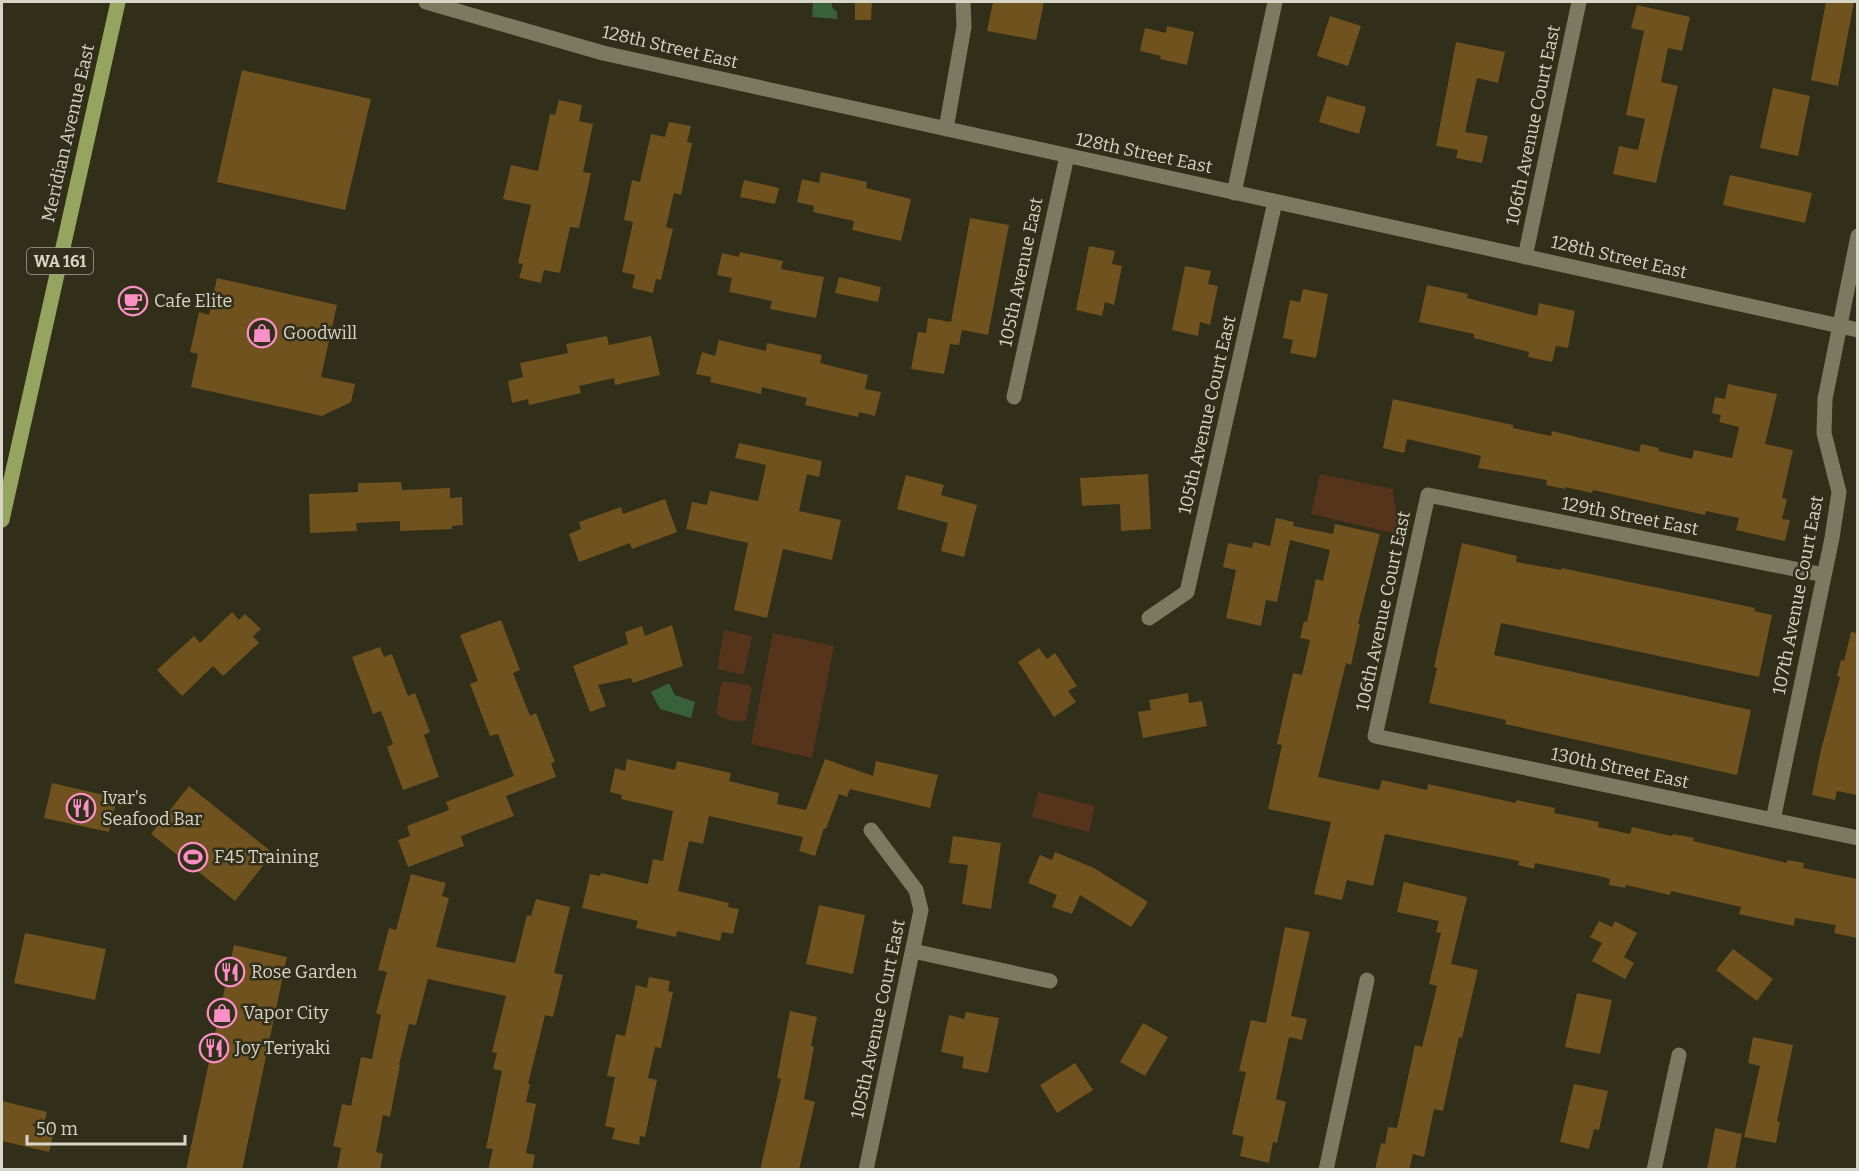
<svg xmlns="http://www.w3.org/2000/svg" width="1859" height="1171" font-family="Bitter,serif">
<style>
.green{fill:#55341b}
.water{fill:#38613a}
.building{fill:#70521e}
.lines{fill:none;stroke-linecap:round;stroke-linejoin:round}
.minor{stroke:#7c7961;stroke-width:15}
.major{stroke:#95a560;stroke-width:15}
.labels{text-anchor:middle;stroke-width:5;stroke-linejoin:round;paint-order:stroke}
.shield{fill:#312e19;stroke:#a4a394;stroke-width:1.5}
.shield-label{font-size:16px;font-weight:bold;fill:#d6d5c8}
.street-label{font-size:18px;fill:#d6d5c8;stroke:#312e19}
.poi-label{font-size:18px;fill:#d6d5c8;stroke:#312e19;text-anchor:start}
</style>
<rect width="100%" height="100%" fill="#312e19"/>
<path class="green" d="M1320,474L1393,489C1392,507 1402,513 1397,534L1311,514Z
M724,630L752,636L744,675L717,669Z
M773,633L834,646L812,758L751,744Z
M724,681L749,685L752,688L746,721C737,723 721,719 716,713L721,684Z
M1038,792L1095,806L1089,832L1032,817Z"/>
<path class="water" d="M813,2H832V7L837,12V19L812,17Z
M669,683L675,695L695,702L691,718L660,709L651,692Z"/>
<path class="building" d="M855,2H872L871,20H855Z
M993,2H1044L1036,40L987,31Z
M1826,2H1854L1838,86L1811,80Z
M1637,5L1690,17L1682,51L1668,48L1661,82L1678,86L1656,183L1613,174L1619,146L1638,150L1645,119L1626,115L1644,31L1631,28Z
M1330,16L1361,26L1348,66L1317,56Z
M1167,26L1194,32L1187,65L1160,59L1161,56L1140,51L1145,28L1166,33Z
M1456,42L1505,52L1498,83L1477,78L1465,132L1488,136L1482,163L1456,158L1458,150L1436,146Z
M242,70L371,99L345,210L217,182Z
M1773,88L1810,96L1798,156L1760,148Z
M1327,96L1366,107L1359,134L1319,122Z
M559,100L582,105L579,121L593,124L583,172L591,173L579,228L570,227L560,273L544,270L541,283L519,278L523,264L518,263L531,205L503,199L511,165L538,171L550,114L555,115Z
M669,122L691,126L687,142L692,143L681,195L674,193L666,227L673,229L661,280L656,279L653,293L632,288L635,275L622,272L633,222L624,220L632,180L640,182L651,134L665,137Z
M821,172L867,182L866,188L911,199L901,241L852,230L854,221L813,212L814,206L797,202L802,179L819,183Z
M1730,175L1812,193L1805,223L1723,205Z
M744,180L779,188L775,204L740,197Z
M970,218L1009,225L988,335L962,330L959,345L950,344L944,374L911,369L918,332L926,333L928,318L951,322Z
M1089,246L1115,251L1112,264L1122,266L1114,305L1105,302L1102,316L1076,310Z
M740,252L783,261L781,269L824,277L816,318L770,309L772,301L729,292L732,278L717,275L722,253L739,257Z
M1185,266L1211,271L1208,284L1218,286L1210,325L1200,322L1198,336L1172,330Z
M839,277L881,287L878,302L835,293Z
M217,278L337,305L321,377L355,384L351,402L322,416L191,387L198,354L190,352L199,312L209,315Z
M1427,285L1468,294L1467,298L1537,316L1539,303L1575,311L1568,348L1556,346L1552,362L1528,357L1529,352L1474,338V334L1419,322Z
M1303,289L1328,294L1316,358L1290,353L1293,340L1283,338L1290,300L1300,302Z
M607,336L609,345L651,336L660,375L615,385L614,378L579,386L581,393L529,405L528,399L512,403L508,381L523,377L520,363L568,353L566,344Z
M719,340L766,351L767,343L822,355L820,363L868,375L865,389L881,392L875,416L859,412L858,417L805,405L807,398L762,387L761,394L710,382L711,377L696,374L702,352L715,356Z
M1728,384L1777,394L1765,444L1793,450L1782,498L1787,499L1782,519L1790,520L1785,541L1736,530L1739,518L1706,511L1705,515L1593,490L1592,493L1565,487V489L1546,485L1547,480L1478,468L1481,456L1407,439L1404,453L1383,448L1393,399L1513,425V428L1551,436L1552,431L1639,452L1641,444L1659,448L1658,451L1692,459L1694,450L1732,458L1739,427L1719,422L1721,415L1712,413L1715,397L1725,399Z
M739,443L822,461L819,477L807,474L799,511L841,520L832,560L783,549L767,618L734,610L748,543L686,529L692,502L707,505L710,491L758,501L766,465L735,458Z
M1148,474L1151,529L1121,531L1120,504L1082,506L1080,478Z
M906,475L944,485L941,495L977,505L964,557L941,551L948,523L897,509Z
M401,482L402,490L450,488V498L462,497L463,525L452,526V529L400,531V521L356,523L357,531L310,533L309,494L358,492V483Z
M665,499L677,532L632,549L630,543L579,562L569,534L581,529L579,522L621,507L623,514Z
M1276,518L1294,522L1293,526L1333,534L1335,524L1380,534L1358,624H1360L1351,665L1346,663L1318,777L1379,790L1382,780L1427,790L1428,784L1516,803V800L1555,808L1554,813L1599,822L1598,827L1630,834L1632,827L1672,836L1673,834L1694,838L1693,841L1787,863V860L1804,863L1803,868L1857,879V938L1834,933L1836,925L1795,918L1794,926L1739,914L1741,907L1671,891L1670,895L1626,885L1625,888L1609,885L1610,879L1599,876L1535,863L1534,869L1518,865L1519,861L1385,834L1373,886L1347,880L1342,900L1314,894L1331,822L1268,809L1282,745L1277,744L1293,673L1302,675L1310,640L1300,638L1304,621L1307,622L1316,579L1323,581L1330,550L1290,540L1277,602L1266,600L1261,626L1226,618L1236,570L1223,567L1228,543L1252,548L1253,542L1270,546Z
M1462,543L1517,556L1516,562L1561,570V568L1703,597L1755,608L1754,611L1772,615L1759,677L1501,623L1494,655L1751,710L1737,775L1505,724L1506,720L1429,703L1437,668L1434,667Z
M232,612L239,620L245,614L261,629L253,636L259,643L223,676L213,666L182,696L157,670L194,636L200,643Z
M501,620L520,670L513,673L530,716L536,713L555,762L551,763L556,777L506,796L514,816L461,836L464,846L408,867L398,840L410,836L407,826L449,810L446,802L514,776L498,734L490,736L470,684L478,681L460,635Z
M672,625L683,666L633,683L631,678L598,685L606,706L590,712L573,666L628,644L625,632L642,626L645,636Z
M1851,632L1857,633V795L1837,791L1835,800L1812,795L1820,754L1840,677L1837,676L1841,660L1844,661Z
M380,647L384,657L392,654L408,696L415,693L430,732L424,735L439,777L403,790L387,747L393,744L381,711L373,714L352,657Z
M1039,648L1047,659L1055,653L1077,686L1068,691L1076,702L1054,717L1018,662Z
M1188,693L1189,703L1202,701L1207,726L1143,738L1138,712L1151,710L1149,700Z
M627,759L675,770L677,761L731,773L729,781L779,793L777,804L806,810L825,759L873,776L876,761L938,775L930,808L850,789L847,797L839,794L826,829L824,828L815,856L799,851L803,837L709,816L703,844L689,841L678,891L729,903L728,907L739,909L733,934L722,932L720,941L677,931L676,937L636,928L638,921L582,908L590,874L600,876L601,873L648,884L653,859L663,861L673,811L621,799L622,795L610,792L615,768L625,771Z
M52,783L117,798L109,832L44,818Z
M189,786L273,853L235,901L151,834Z
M953,836L1001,843L991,909L962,904L968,865L949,863Z
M1055,852L1094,868L1148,902L1131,927L1080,895L1072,914L1052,907L1057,895L1028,883L1040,855L1052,860Z
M411,874L446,883L442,896L449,898L436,947L515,963L527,915L531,916L536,899L570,907L554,973L563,975L553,1017L545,1015L528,1084H530L526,1102L536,1104L526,1153L535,1155L532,1170H488L493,1149L486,1148L502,1071L493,1069L497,1053L492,1052L506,996L428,979L416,1025L409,1024L399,1065H400L390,1117L383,1115L376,1152L383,1154L380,1170H337L341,1148L333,1146L342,1104L351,1106L361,1057L372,1059L381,1015L376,1013L387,972L378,970L389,928L396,930Z
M1404,882L1467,897L1451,964L1478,970L1462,1038L1459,1037L1443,1111L1434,1109L1424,1157L1413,1154L1409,1170H1375L1381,1143L1385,1144L1388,1127L1397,1128L1415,1045L1422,1047L1437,986L1429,984L1441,933L1436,932L1439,921L1397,912Z
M819,905L865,915L853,974L806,964Z
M1599,921L1612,927L1615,921L1637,933L1624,957L1634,963L1625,979L1592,961L1602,943L1590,937Z
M1285,927L1310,932L1291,1016L1307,1019L1302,1040L1289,1037L1276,1099L1286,1102L1277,1143L1273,1142L1269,1163L1240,1156L1244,1137L1232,1134L1246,1072L1239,1071L1251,1020L1266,1023Z
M25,933L106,949L95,1000L14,983Z
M234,945L287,957L242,1170H186Z
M1733,949L1773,979L1757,1001L1716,970Z
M649,977L670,981L668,991L673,992L661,1048L655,1047L648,1078L657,1080L645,1137L640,1136L639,1145L612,1139L615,1128L605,1126L615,1077L607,1076L616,1034L625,1036L636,985L647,988Z
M1577,993L1612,1000L1600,1054L1565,1047Z
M790,1011L817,1017L811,1046L814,1047L804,1099L815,1102L799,1170H760L781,1079L777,1078Z
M966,1012L999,1018L988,1073L962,1068L964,1057L941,1052L949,1015L964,1019Z
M1143,1023L1168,1037L1145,1076L1120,1062Z
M1753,1037L1793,1045L1777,1121L1780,1122L1776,1143L1744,1137L1760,1066L1748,1063Z
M1075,1063L1093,1090L1057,1113L1040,1085Z
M1574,1084L1608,1091L1599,1130L1594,1129L1589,1149L1560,1142Z
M2,1101L47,1112L44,1124L55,1127L49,1152L2,1141Z
M1715,1128L1742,1134L1735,1170H1707Z"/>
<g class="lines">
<path class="minor" d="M426,2L603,53L1858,330
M946,129L964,27L963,2
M1234,193L1275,2
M1525,257L1579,2
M1014,397L1067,156
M1824,575L1428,495L1375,736L1858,838
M1149,618L1187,592L1275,202
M1773,820L1832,538L1839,492L1824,433L1825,399L1858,236
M913,951L1050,981
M866,1170L921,910L916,890L871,830
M1326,1170L1367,980
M1654,1170L1679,1055"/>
<path class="major" d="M2,520L118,2"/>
</g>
<defs>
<g id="cafe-ring" transform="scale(1.5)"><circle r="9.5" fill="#312e19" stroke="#fb8fc5" stroke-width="1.5"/><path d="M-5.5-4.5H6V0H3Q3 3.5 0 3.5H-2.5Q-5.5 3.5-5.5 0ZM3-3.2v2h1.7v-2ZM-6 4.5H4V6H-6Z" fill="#fb8fc5"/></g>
<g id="shop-ring" transform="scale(1.5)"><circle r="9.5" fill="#312e19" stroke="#fb8fc5" stroke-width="1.5"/><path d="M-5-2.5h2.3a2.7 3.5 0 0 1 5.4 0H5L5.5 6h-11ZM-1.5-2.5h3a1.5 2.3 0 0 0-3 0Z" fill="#fb8fc5"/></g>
<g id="restaurant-ring" transform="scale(1.5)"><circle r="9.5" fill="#312e19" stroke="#fb8fc5" stroke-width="1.5"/><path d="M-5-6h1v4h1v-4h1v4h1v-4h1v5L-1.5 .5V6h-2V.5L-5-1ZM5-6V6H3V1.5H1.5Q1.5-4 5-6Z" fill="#fb8fc5"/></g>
<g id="stadium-ring" transform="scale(1.5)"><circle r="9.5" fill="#312e19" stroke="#fb8fc5" stroke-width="1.5"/><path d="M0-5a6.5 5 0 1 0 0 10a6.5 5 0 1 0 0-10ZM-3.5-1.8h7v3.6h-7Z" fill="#fb8fc5"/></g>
</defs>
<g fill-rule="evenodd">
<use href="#cafe-ring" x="133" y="301"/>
<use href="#shop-ring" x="262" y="333"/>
<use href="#restaurant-ring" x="81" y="808"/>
<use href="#stadium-ring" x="193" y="857"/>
<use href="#restaurant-ring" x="230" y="972"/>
<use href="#shop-ring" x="222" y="1013"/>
<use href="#restaurant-ring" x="214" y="1048"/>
</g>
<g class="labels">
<rect class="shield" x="27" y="248" width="66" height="26" rx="4.5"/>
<g class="shield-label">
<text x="60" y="267">WA 161</text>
</g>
<g class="street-label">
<text transform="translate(670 47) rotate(13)" y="6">128th Street East</text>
<text transform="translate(1533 125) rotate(-78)" y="6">106th Avenue Court East</text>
<text transform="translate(68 133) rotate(-77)" y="6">Meridian Avenue East</text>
<text transform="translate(1144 153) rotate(12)" y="6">128th Street East</text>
<text transform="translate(1619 257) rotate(13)" y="6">128th Street East</text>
<text transform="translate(1021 272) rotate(-78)" y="6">105th Avenue East</text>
<text transform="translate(1207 415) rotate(-77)" y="6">105th Avenue Court East</text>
<text transform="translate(1630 516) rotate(11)" y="6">129th Street East</text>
<text transform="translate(1798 595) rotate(-79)" y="6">107th Avenue Court East</text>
<text transform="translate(1383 611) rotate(-78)" y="6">106th Avenue Court East</text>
<text transform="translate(1620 768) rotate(12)" y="6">130th Street East</text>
<text transform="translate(878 1019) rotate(-78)" y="6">105th Avenue Court East</text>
</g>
<g class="poi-label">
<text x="154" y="307">Cafe Elite</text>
<text x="283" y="339">Goodwill</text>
<text x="102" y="804">Ivar's<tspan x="102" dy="21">Seafood Bar</tspan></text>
<text x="214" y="863">F45 Training</text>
<text x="251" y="978">Rose Garden</text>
<text x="243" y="1019">Vapor City</text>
<text x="235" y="1054">Joy Teriyaki</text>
</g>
</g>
<rect width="1859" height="1171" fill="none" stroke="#d6d5c8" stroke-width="6"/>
<path d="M27 1135v9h158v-9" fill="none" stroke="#d6d5c8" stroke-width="3"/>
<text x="36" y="1135" font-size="18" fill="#d6d5c8" stroke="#312e19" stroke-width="4.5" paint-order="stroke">50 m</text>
</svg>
